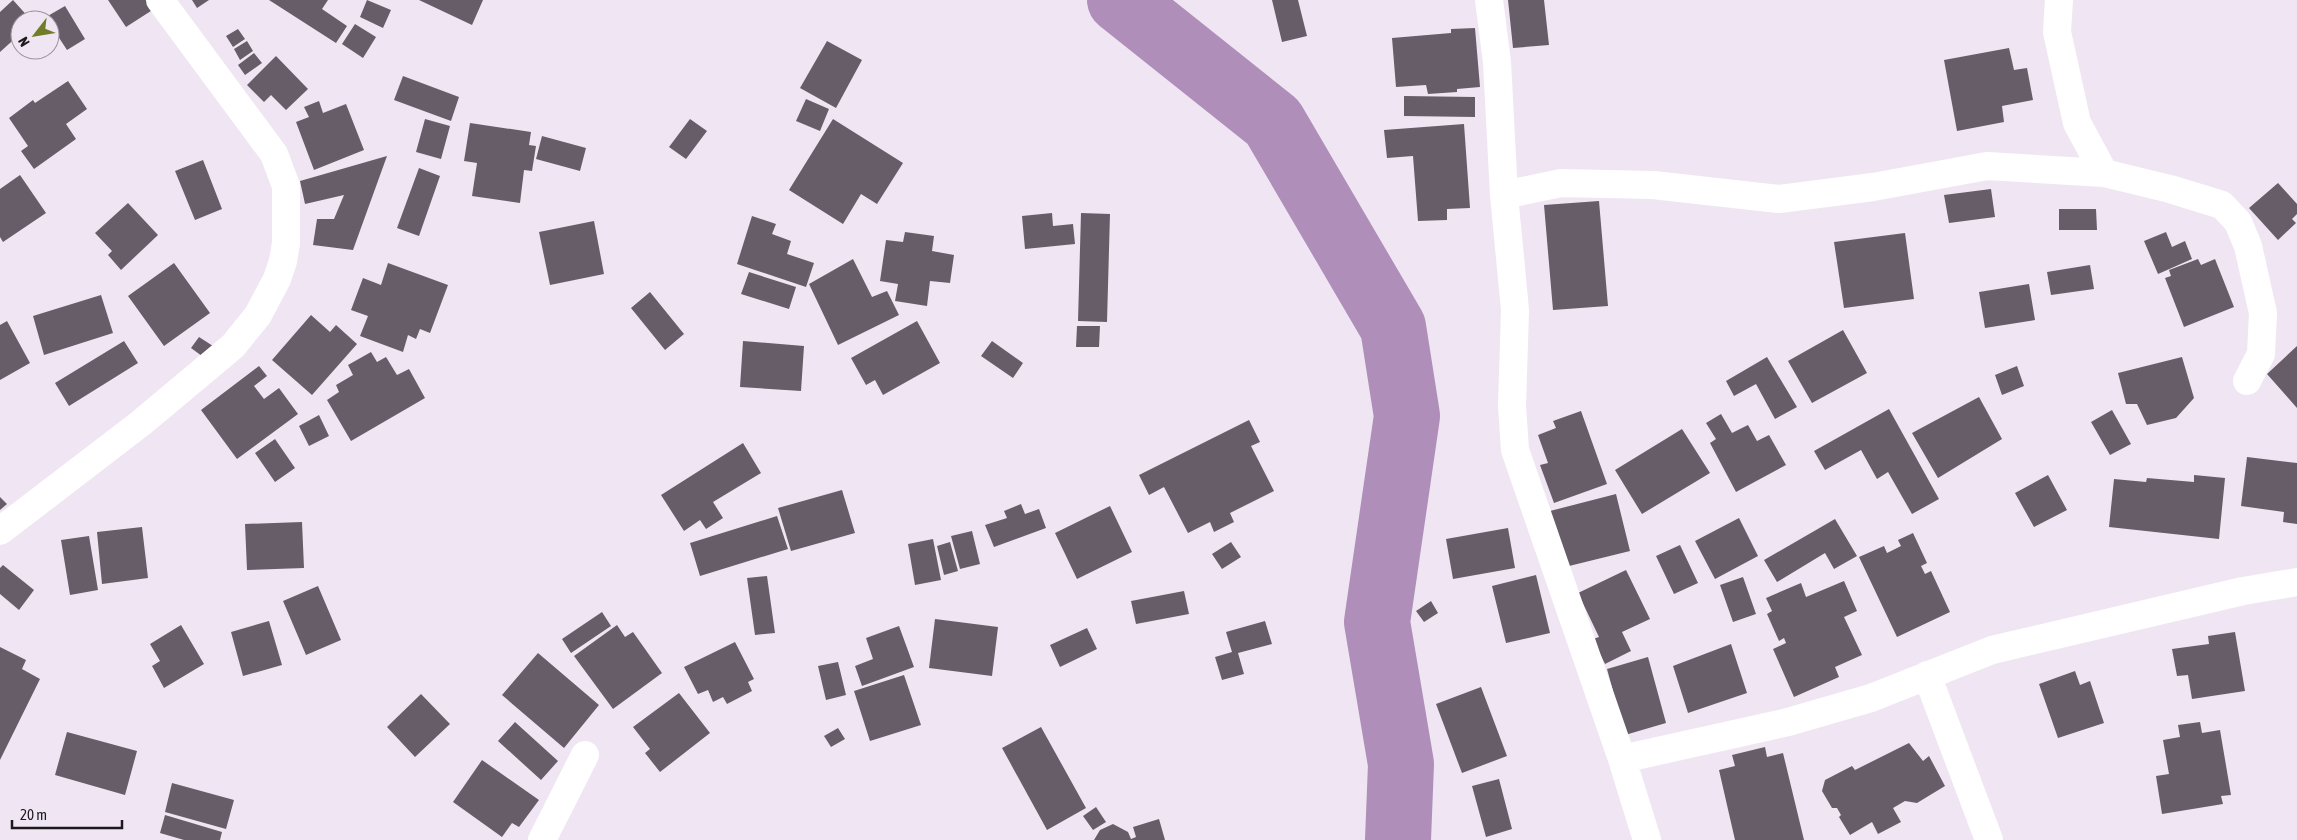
<svg xmlns="http://www.w3.org/2000/svg" width="2297" height="840" font-family="'Asap Condensed',sans-serif">
<style>
.lines{fill:none;stroke-linecap:round;stroke-linejoin:round}
.river{stroke:#af8fb9;stroke-width:66}
.building{fill:#665d68}
.minor{stroke:#fff;stroke-width:28}
</style>
<rect width="100%" height="100%" fill="#f0e6f3"/>
<g class="lines">
<path class="river" d="M1120,0L1273,122L1393,327L1407,416L1377,622L1401,764L1398,840"/>
</g>
<path class="building" d="M13,0L31,20H20V34L0,52V12Z
M108,0H148L154,9L126,27Z
M192,0H209L197,8Z
M269,0H328L322,9L347,26L336,43Z
M367,0L391,10L383,28L360,17Z
M419,0H483L472,25Z
M1272,0H1298L1307,36L1282,42Z
M1508,0H1544L1549,45L1513,48Z
M65,6L85,39L67,50L50,24V20L46,17Z
M355,24L376,37L363,58L342,44Z
M1475,28L1480,87L1457,89V92L1428,94L1426,85L1396,87L1392,38L1451,33V29Z
M238,29L245,39L233,47L226,36Z
M247,41L253,51L240,60L234,49Z
M827,41L862,60L836,108L800,88Z
M2009,48L2014,70L2027,68L2033,100L2002,106L2004,122L1957,131L1944,60Z
M254,53L262,63L245,75L238,65Z
M276,56L308,89L286,110L271,95L264,102L247,85Z
M403,76L459,97L451,121L394,100Z
M68,81L87,109L66,124L76,139L34,169L21,151L28,146L9,118L33,100L35,103Z
M1404,96L1475,97V117L1404,116Z
M806,99L829,109L820,131L796,121Z
M319,101L323,113L346,104L364,150L314,170L296,122L309,117L304,107Z
M425,119L450,126L441,159L416,152Z
M690,119L707,131L686,159L669,147Z
M833,119L903,163L877,204L861,194L843,224L789,190Z
M470,123L531,132L529,145L536,146L532,171L524,170L520,203L472,196L477,163L464,161Z
M1464,124L1470,208L1447,209V220L1418,221L1413,156L1387,158L1384,130Z
M542,136L586,148L580,171L536,159Z
M387,156L353,250L313,245L317,219H334L344,195L305,204L300,181Z
M203,160L222,209L195,220L175,171Z
M419,168L440,176L419,236L397,228Z
M20,175L46,213L3,242L0,237V189Z
M2278,183L2297,204V214L2292,219L2296,223L2278,240L2249,208Z
M1991,189L1995,217L1949,223L1944,195Z
M1599,201L1608,306L1553,310L1544,205Z
M128,203L158,235L121,270L108,255L112,251L95,233Z
M2059,209H2096L2097,230H2059Z
M1052,213L1053,226L1073,224L1075,244L1025,249L1022,216Z
M1081,213L1110,214L1107,322L1078,321Z
M752,216L776,224L772,234L791,241L787,254L814,263L806,287L737,264Z
M594,221L604,274L550,285L539,232Z
M905,232L934,236L932,251L954,255L950,283L930,281L927,306L895,301L898,284L880,281L886,240L903,242Z
M2166,232L2172,247L2185,241L2192,259L2158,274L2144,241Z
M1905,233L1914,299L1844,308L1834,242Z
M853,259L872,297L887,291L899,315L838,345L809,284Z
M2198,259L2201,265L2215,259L2234,307L2184,327L2165,278L2171,276L2169,270Z
M174,263L210,313L164,346L128,296Z
M388,263L448,285L430,333L420,329L416,339L408,335L403,352L360,336L368,316L351,310L363,278L381,285Z
M2090,265L2094,289L2051,295L2047,272Z
M749,272L796,287L789,309L741,294Z
M2029,284L2035,320L1985,328L1979,292Z
M650,292L684,334L665,350L631,308Z
M101,295L113,333L44,355L33,316Z
M311,315L330,332L336,325L357,344L312,395L272,360Z
M7,321L30,363L0,380V325Z
M917,321L940,363L883,395L875,380L866,385L851,358Z
M1077,326H1100L1099,347H1076Z
M1843,330L1867,373L1812,403L1788,361Z
M199,337L213,346L206,359L191,348Z
M124,341L138,363L69,406L55,383Z
M743,341L804,346L801,391L740,387Z
M992,341L1023,363L1013,378L981,356Z
M2297,346V408L2267,374Z
M371,352L377,362L386,357L397,375L409,369L425,398L351,441L327,400L339,392L336,385L353,375L348,365Z
M1767,357L1797,407L1775,419L1756,384L1734,396L1726,381Z
M2182,357L2194,398L2176,418L2147,425L2137,404H2126L2118,373Z
M259,366L267,376L254,386L264,399L279,388L298,414L237,459L201,410Z
M2017,366L2024,386L2002,395L1995,375Z
M1979,397L2002,439L1938,478L1912,433Z
M1889,409L1939,499L1912,514L1888,472L1877,479L1861,450L1825,470L1814,451Z
M2112,410L2131,444L2110,455L2091,422Z
M1581,411L1607,484L1554,503L1540,465L1548,463L1538,435L1556,428L1553,421Z
M1721,414L1732,433L1748,425L1757,441L1769,435L1786,465L1736,492L1710,443L1716,439L1706,423Z
M319,415L329,436L309,446L299,426Z
M1249,420L1260,442L1251,446L1274,491L1230,513L1234,522L1214,532L1210,522L1188,533L1164,487L1149,495L1139,475Z
M1682,429L1710,473L1642,514L1615,470Z
M275,439L295,468L275,482L255,453Z
M743,443L761,473L713,502L723,518L706,529L700,520L684,531L661,495Z
M2247,457L2297,463V524L2283,522L2284,512L2241,506Z
M2048,475L2067,510L2034,527L2015,493Z
M2194,475L2225,478L2219,539L2109,527L2114,479L2146,482L2147,478L2194,482Z
M842,490L855,533L791,551L778,508Z
M1616,494L1630,551L1565,567L1550,511Z
M0,497L7,504L0,510Z
M1021,504L1025,514L1039,509L1046,528L994,547L985,525L1007,518L1004,511Z
M1110,506L1132,552L1077,579L1055,533Z
M777,516L788,549L700,576L690,543Z
M1739,518L1758,556L1715,579L1695,541Z
M1835,519L1857,556L1834,569L1825,553L1777,582L1764,560Z
M302,522L304,568L247,570L245,524Z
M142,527L148,578L102,584L97,532Z
M1508,528L1515,568L1453,579L1446,539Z
M972,531L980,564L960,569L951,536Z
M1913,533L1927,563L1921,566L1925,574L1931,571L1950,612L1897,637L1859,557L1884,546L1887,553L1901,546L1898,540Z
M89,536L98,590L70,595L61,540Z
M933,539L941,580L915,585L908,544Z
M950,542L958,571L944,575L937,546Z
M1231,542L1241,557L1222,569L1212,554Z
M1680,545L1698,583L1674,594L1656,556Z
M3,565L34,590L19,610L0,594V568Z
M1626,570L1650,619L1622,632L1631,651L1605,664L1593,639L1599,637L1578,593Z
M1536,575L1550,633L1506,643L1492,586Z
M767,576L775,633L755,635L747,578Z
M1743,577L1756,614L1733,622L1720,585Z
M1844,581L1857,611L1844,617L1862,655L1835,667L1839,677L1794,697L1773,649L1786,643L1784,638L1779,641L1767,614L1772,611L1766,598L1801,583L1806,597Z
M318,586L341,640L306,655L283,601Z
M1184,591L1189,614L1136,624L1131,601Z
M1431,601L1438,613L1424,622L1416,611Z
M602,612L611,626L571,653L562,639Z
M935,619L998,627L992,676L929,668Z
M269,621L282,665L243,676L231,632Z
M1265,621L1272,644L1238,653L1244,674L1222,680L1215,657L1232,652L1226,632Z
M181,625L204,664L164,688L152,666L160,661L150,644Z
M617,625L625,637L633,632L662,673L613,709L574,656Z
M899,626L914,667L862,686L855,666L873,659L866,638Z
M1087,628L1097,649L1060,667L1050,645Z
M2235,632L2245,691L2192,699L2188,675L2177,676L2172,649L2209,644L2208,636Z
M735,642L754,679L748,682L752,691L727,704L723,697L713,702L708,690L698,694L684,667Z
M1731,644L1747,693L1688,713L1673,666Z
M0,647L26,660L22,669L40,679L0,760Z
M538,653L599,705L564,748L502,695Z
M1648,657L1666,723L1625,735L1607,669Z
M838,662L846,695L826,700L818,666Z
M2075,671L2080,685L2090,681L2104,723L2058,738L2039,684Z
M904,675L921,725L870,741L854,691Z
M1481,687L1507,756L1462,773L1436,704Z
M679,693L710,733L660,772L645,753L650,749L633,727Z
M421,694L450,724L415,757L387,727Z
M515,722L558,761L541,780L498,741Z
M2200,722L2202,733L2220,730L2231,795L2221,796L2223,804L2162,814L2156,776L2169,774L2163,740L2180,737L2178,725Z
M1041,727L1086,808L1047,830L1002,748Z
M838,728L845,739L831,747L824,736Z
M67,732L137,751L125,795L55,775Z
M1909,743L1923,761L1929,756L1945,786L1917,803L1905,801L1893,808L1901,822L1878,834L1872,822L1850,835L1839,817L1841,815L1837,808H1832L1822,791L1825,780L1852,766L1855,770Z
M1765,747L1767,757L1783,753L1804,840H1735L1719,770L1735,766L1732,755Z
M482,760L539,800L519,827L512,823L502,837L453,802Z
M1499,779L1512,829L1486,837L1472,786Z
M172,783L234,800L226,829L165,812Z
M1096,807L1106,822L1093,830L1083,816Z
M165,815L222,832L220,840H184L160,833Z
M1159,819L1165,840H1094L1100,830L1113,824L1128,832L1131,839L1136,837L1133,827Z"/>
<g class="lines">
<path class="minor" d="M1489,0L1497,62L1504,195L1515,310L1512,406L1515,450L1622,759L1647,840
M2059,0L2057,32L2077,123L2104,173
M1504,195L1561,183L1653,185L1779,199L1873,187L1987,166L2104,173L2170,189L2222,205L2238,222L2248,246L2263,313L2261,354L2247,381
M0,531L141,423L233,346L258,315L277,279L283,261L286,243V186L274,154L160,0
M1927,675L1989,840
M1622,759L1788,722L1871,698L1992,650L2243,591L2297,582
M542,840L585,755"/>
</g>
<g transform="translate(35 35) rotate(239)"><circle r="24" fill="#f0e6f3" stroke="#9b949d"/>
<path d="M0-4L9 19L0 12L-9 19Z" fill="#707c28"/>
<text y="-8" font-size="14" font-weight="bold" text-anchor="middle" fill="#1c191d">N</text>
</g>
<path d="M12 820v8h110v-8" fill="none" stroke="#1c191d" stroke-width="2.5"/>
<text x="20" y="820" font-size="15" fill="#1c191d" stroke="#f0e6f3" stroke-width="4" paint-order="stroke">20 m</text>
</svg>
